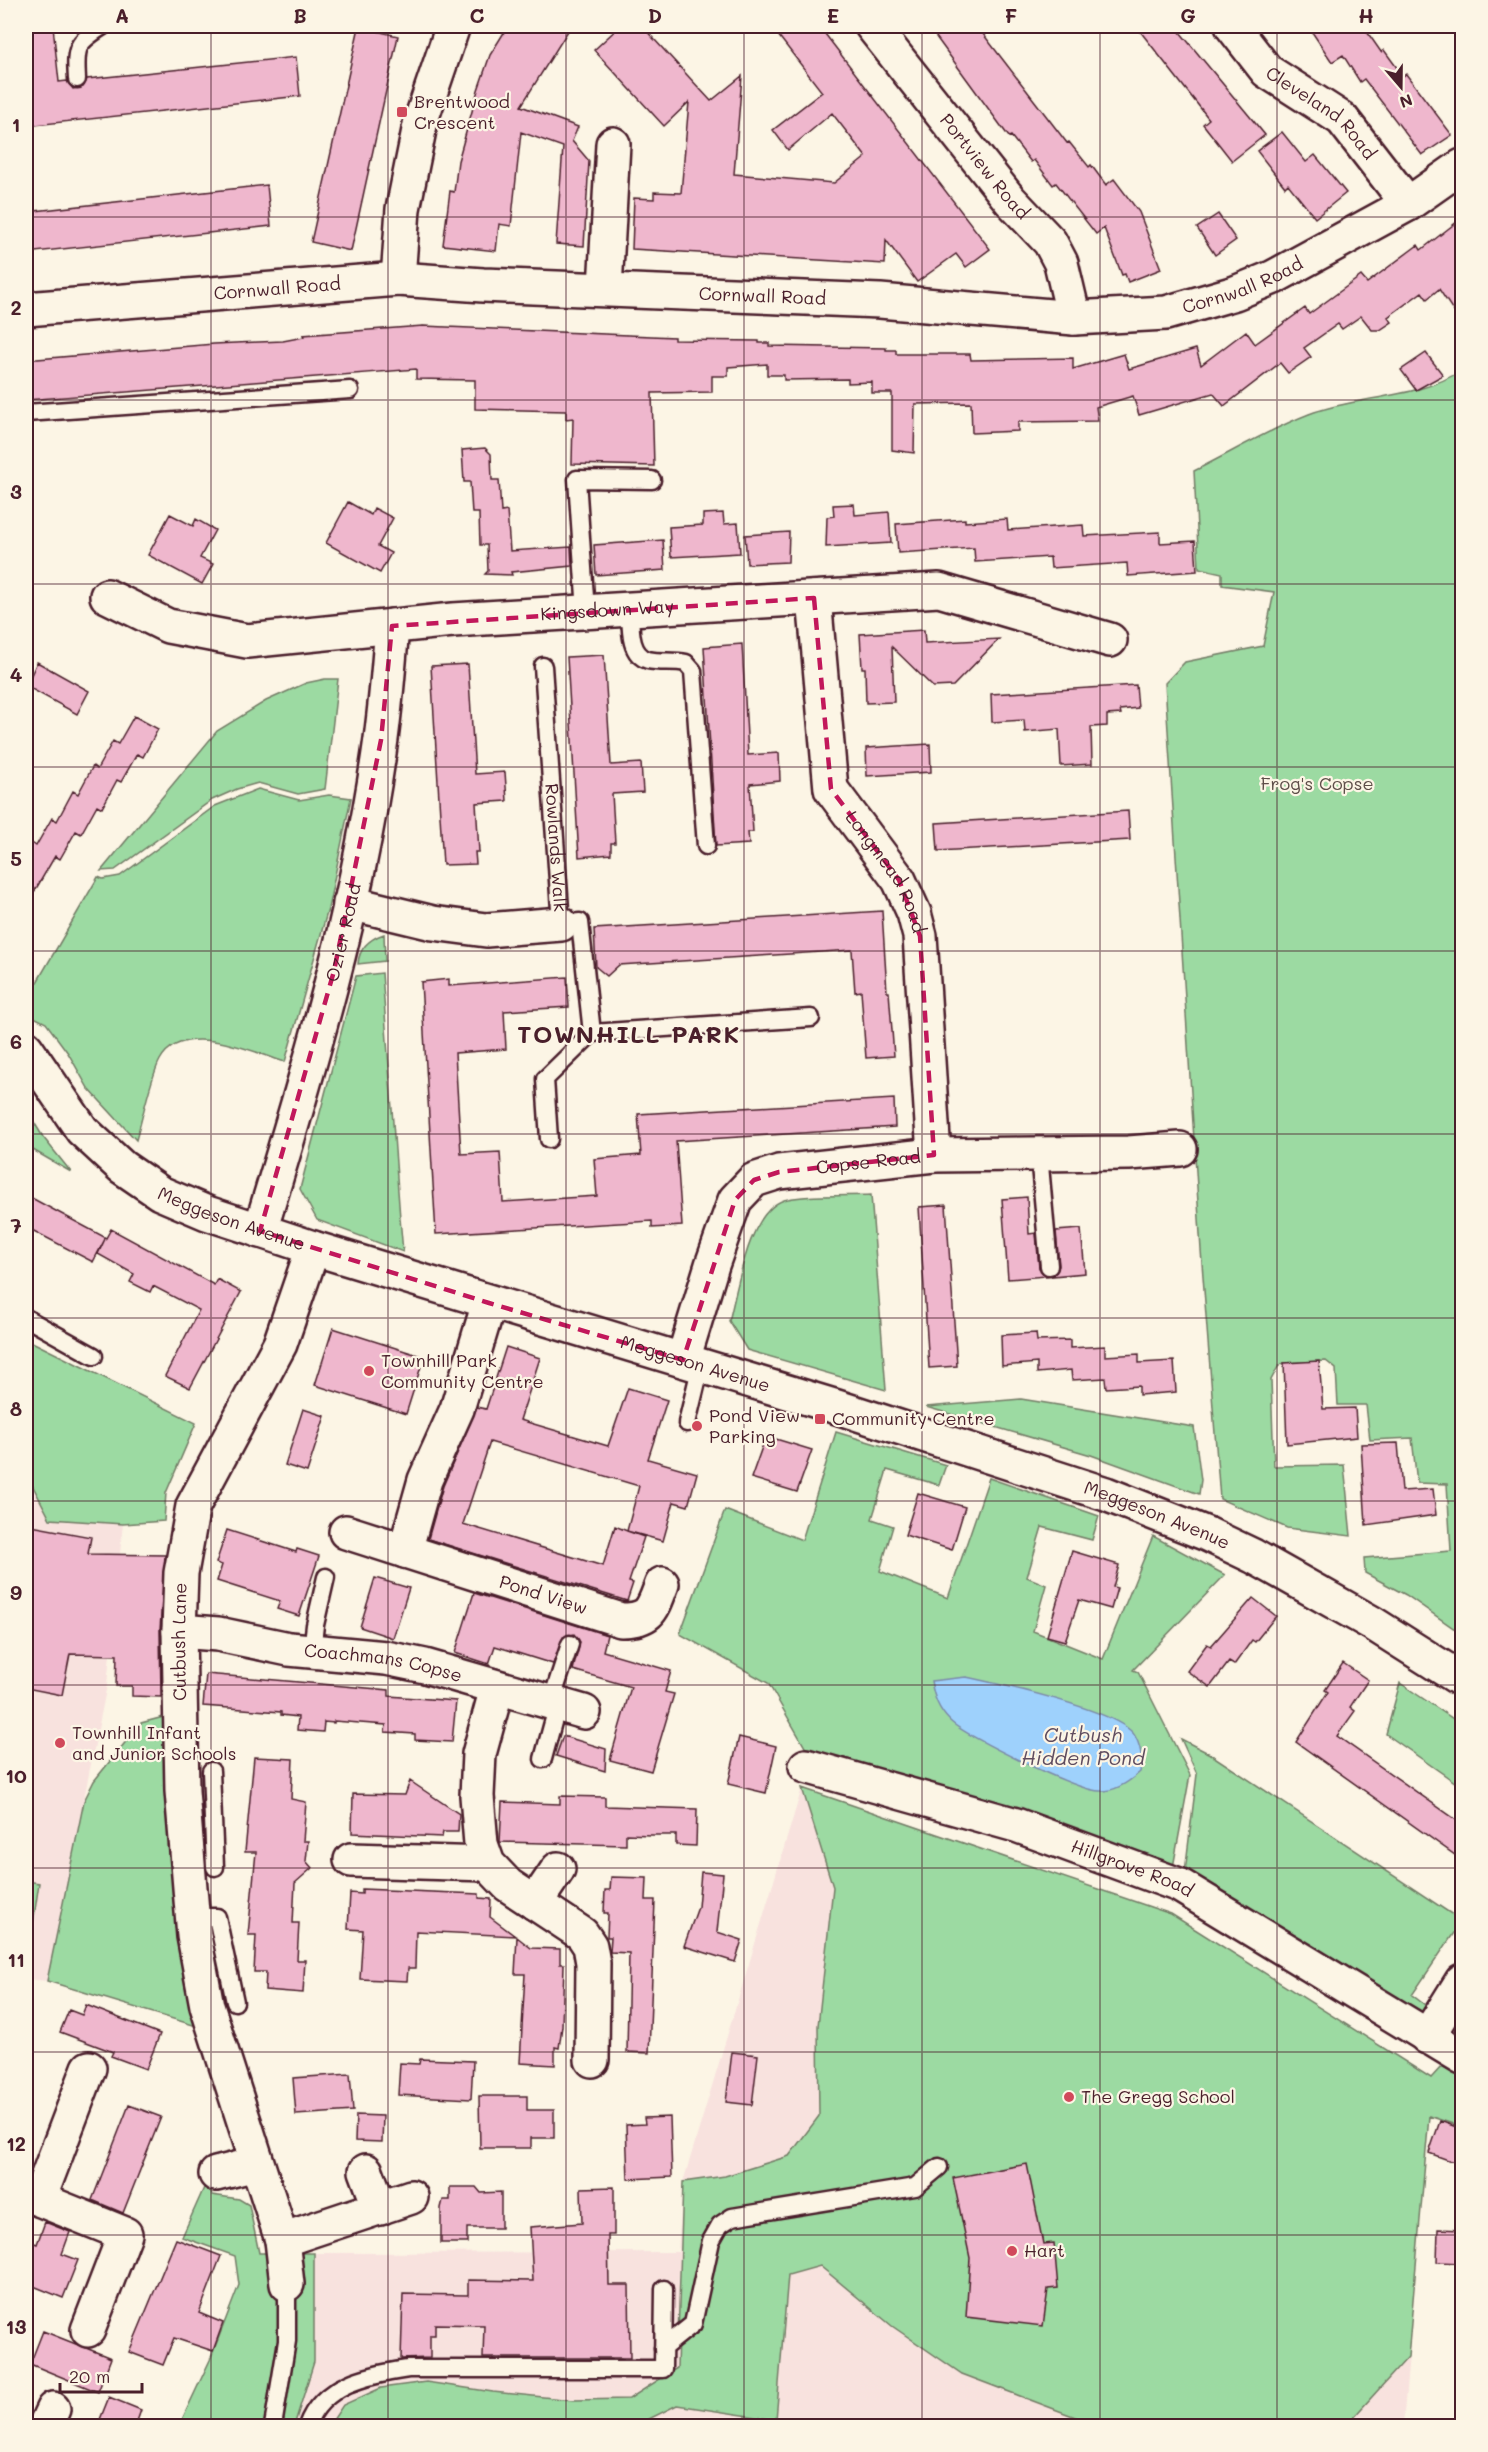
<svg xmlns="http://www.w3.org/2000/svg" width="1488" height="2452" font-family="Mali,sans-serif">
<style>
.built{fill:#f8e2de}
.green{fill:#9cdaa2;stroke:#737c66;stroke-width:1.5}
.water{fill:#9ed1fc;stroke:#7c8aa8;stroke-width:1.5}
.building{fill:#efb7cd;stroke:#4a1f2b;stroke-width:1.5;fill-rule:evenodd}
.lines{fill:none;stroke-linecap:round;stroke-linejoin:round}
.lane-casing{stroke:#4a1f2b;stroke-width:21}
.street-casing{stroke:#4a1f2b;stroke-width:38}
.lane{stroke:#fcf5e5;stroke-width:16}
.street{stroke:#fcf5e5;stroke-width:33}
.marked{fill:none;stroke:#c2185b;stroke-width:4.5;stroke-dasharray:12 8;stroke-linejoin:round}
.grid{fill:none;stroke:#4a1f2b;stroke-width:1.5;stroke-opacity:0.55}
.poi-dot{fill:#d1495b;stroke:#fcf5e5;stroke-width:2}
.labels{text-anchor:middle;stroke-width:4.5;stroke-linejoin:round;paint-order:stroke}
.poi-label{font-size:18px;fill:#4a1f2b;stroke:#fcf5e5;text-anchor:start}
.street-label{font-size:18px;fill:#4a1f2b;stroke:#fcf5e5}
.park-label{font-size:18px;fill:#5e4e49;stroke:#fcf5e5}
.water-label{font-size:20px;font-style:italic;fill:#5f4c5f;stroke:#fcf5e5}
.district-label{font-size:24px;font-weight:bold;letter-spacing:1.5px;fill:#4a1f2b;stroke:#fcf5e5}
.neatline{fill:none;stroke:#4a1f2b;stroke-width:2}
.grid-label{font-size:20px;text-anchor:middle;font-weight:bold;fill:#4a1f2b}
</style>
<rect width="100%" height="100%" fill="#fcf5e5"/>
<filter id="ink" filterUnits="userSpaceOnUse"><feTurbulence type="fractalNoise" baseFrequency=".0167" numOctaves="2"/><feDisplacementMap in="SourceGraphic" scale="12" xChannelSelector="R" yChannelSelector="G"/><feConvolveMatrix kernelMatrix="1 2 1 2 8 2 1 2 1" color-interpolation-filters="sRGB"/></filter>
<g filter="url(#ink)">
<path class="built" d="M26,1430L126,1493L107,1685L47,1981L26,1979Z
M802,1788L1171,1914L1429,2115L1403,2426H294L314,2362V2253L678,2252L683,2182Z"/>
<path class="green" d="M1462,370V1634L1406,1595L1365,1573L1364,1558L1451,1551L1447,1484L1417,1483L1412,1438L1370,1440L1366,1405H1338L1336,1369L1326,1361L1283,1363L1278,1367L1271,1380L1274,1466L1344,1465L1351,1536L1287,1528L1220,1499L1201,1250L1165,683L1185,662L1263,646L1274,592L1222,585V573L1199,568L1194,471C1232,452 1270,429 1309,414C1359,395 1417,400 1462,370Z
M325,679H338L325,789L298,794L258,783L237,789L212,800L115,870L101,871L217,731L266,701L306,683Z
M258,789L299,800L329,795L351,798L328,909L285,1062C254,1052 182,1019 160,1060C151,1076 142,1120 136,1140L88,1088L68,1053L46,1023L26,1013V1001L98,877L103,879L120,876L215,806Z
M384,934L385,961L358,964C359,948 369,939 384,934Z
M382,973L400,1218L403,1252L317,1220L300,1189L356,976Z
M26,1109L43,1137L71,1172L26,1146Z
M871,1195L886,1390L747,1350L729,1321C738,1288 748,1212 784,1200C799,1194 852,1196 871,1195Z
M26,1339L196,1423L166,1493L164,1521L123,1524L50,1519L26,1473Z
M1021,1399L1194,1427L1201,1480L1199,1494L1091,1455L926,1407Z
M836,1432L946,1465L939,1485L887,1470L872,1519L893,1526L880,1571L948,1598L989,1478L1099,1516L1092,1540L1042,1527L1027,1577L1046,1585L1033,1631L1103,1659L1153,1536L1225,1575L1133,1670L1138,1672L1190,1775L1172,1873L813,1761L768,1683L680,1634L725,1510L802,1540Z
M1400,1683L1462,1725V1787L1386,1734Z
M171,1715L203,2028L47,1981L84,1801L94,1781L141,1723Z
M1181,1739L1210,1754L1462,1921L1412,1995L1429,2008L1420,2017L1184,1880L1197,1774Z
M802,1788L1171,1914L1431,2078L1442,2066L1462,2077V2127L1429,2116L1408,2357L1351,2420L1334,2426H1099L962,2374L892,2326L820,2266L788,2275L776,2420L677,2405L635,2426H329L343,2405L381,2388L426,2382L493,2392L573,2400L629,2399L677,2368L683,2182L725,2176L789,2156L819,2116L818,2026L833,1887Z
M26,1881L39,1883L28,1958H26Z
M207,2181L212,2195L239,2199L249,2205L259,2253H314V2362L294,2426H179L210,2360L239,2285L235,2256L182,2237Z"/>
<path class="water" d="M966,1677C998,1684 1120,1710 1135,1736C1141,1747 1143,1760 1140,1772C1129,1782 1115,1792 1100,1791C1078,1791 966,1737 950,1721C938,1709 934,1697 931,1681Z"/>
<path class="building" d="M508,26H571L521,106L578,127L572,141L589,161L584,246L556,244L563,147L521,132L511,226L499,224L496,251L443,245L450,191L454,192L458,161L478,90L490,55Z
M620,26H642L711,101L742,76L734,174L834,183L866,157L832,113L788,150L773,130L822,92L771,26H819L990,249L966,267L956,254L917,282L886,240L885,264L632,249L634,198L654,199V192L681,193L689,102L664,126L594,50Z
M928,26H977L1067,143L1069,142L1089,167L1091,165L1106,185L1114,179L1139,212L1161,269L1128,282L1125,274L1122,275L1104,228L1096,234L1056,183L1053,185L1034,160L1031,162L1011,136L1009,137Z
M1136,26H1175L1265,135L1232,161L1203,124L1209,119Z
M1308,26H1363L1381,52L1384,50L1403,76L1406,74L1452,135L1422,155L1364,79L1360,82L1343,55L1332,62Z
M53,27L59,82L67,81L73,89L83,87L87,79L296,57L300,96L26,126V30Z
M359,27L398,36L351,251L311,242Z
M1282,132L1306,162L1315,155L1346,193L1315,218L1288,184L1285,187L1257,151Z
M267,185L271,226L26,253V212Z
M1218,214L1236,240L1215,255L1197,228Z
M1462,218V324L1439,289L1427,299L1422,292L1388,317L1392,322L1380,330H1372L1361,316L1342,329L1338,324L1304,348L1311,357L1288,373L1280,363L1224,406L1213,393L1139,415L1133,396L1096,407L1098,421L1018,422V431L972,433L971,403L915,404L914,453L892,450V393H872V382L848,383V379L784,380V375H767V364L728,367V376H712V392L652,393L654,466L572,464L573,418L566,419V411L475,409V380L416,379V369L26,400V360L214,344L283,341L304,337L303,335L423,326L674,337V340L759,341V343H769V346L886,348V350H896V354H970L971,360L1073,358V369L1124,354L1129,369L1196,349L1201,365L1246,331L1255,344L1305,308L1309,314L1361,276L1367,283L1418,245L1421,250Z
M1426,353L1443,375L1416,390L1401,370Z
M485,448L491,454L492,480H499L501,512L507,511L510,551L571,547L572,566L511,572L512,575L485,574L488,571L487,545H480L479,513H472L470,482H464L462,450Z
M348,502L371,515L374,508L393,518L378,546L391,553L380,573L326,543Z
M854,504L855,515L889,512L891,543L826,547L827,517L834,516L833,505Z
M723,513L724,524L738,523L740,553L671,557L669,527L703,525V514Z
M170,514L193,526L196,519L215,530L200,558L213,564L202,584L148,555Z
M965,519V522L1007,519L1008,530L1083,525L1084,536L1160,532V543L1195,541L1197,571L1128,576L1127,563L1051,568L1050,557L975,562L974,548L898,553L896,524Z
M789,532L788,562L747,564L745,535Z
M663,540L665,570L596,575L594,545Z
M924,630L925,643L999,639L953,686L933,687L892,647L894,702L866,703L865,668H862L860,634Z
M742,644L748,755L779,753L780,781L750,784L753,832H748L749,844L716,846L704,647Z
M604,655L611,765L641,763L643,792L612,794L615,843H611V854L579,857L567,657Z
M37,662L89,691L77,714L26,686Z
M468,664L475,774L505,772L507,801L476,803L479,852H475L476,864L443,865L431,666Z
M1136,685L1138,708L1120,710L1121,714L1107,715V726L1091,727L1092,764L1061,766L1059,729L1025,732L1024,720L992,722L991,694Z
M134,716L158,729L143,757L137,754L121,782L117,780L102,808L97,805L81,834L76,831L60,859L55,856L26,906V839L36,846L52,818L57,821L73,791L78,794L93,766L97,769L113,741L118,744Z
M930,744L931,772L867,776L866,748Z
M1128,811L1130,840L938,851L936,823Z
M882,911L887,992H889L894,1056L866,1058L861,991L855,992L852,950L619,965L607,976L596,967L594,929Z
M567,977L569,1007L504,1011L506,1049L455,1053L461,1154L500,1152L503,1202L597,1196L594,1159L641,1155L638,1114L894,1099L895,1127L676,1141L682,1226L652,1228V1221L436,1234L421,982L449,979V986Z
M26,1195L106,1238L111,1229L214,1285L217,1279L241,1292L190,1388L165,1376L199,1310L153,1286L150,1292L130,1282L134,1274L98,1254L105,1239L93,1262L26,1227Z
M1027,1197L1029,1234L1036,1233L1039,1268L1047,1276L1008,1279L1002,1199Z
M946,1205L957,1366L929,1368L919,1207Z
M1081,1229L1085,1273L1052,1276L1059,1266L1056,1231Z
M333,1328L424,1357L406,1414L315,1385Z
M1036,1333L1037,1341L1070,1340V1348L1105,1346V1356L1139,1354V1363L1174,1361L1176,1392L1139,1395V1386L1106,1388L1105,1378L1072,1380L1071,1370L1037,1373V1363L1002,1366L1001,1335Z
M506,1347L540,1358L520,1420L608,1446L628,1388L667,1400L648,1459L697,1473L688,1506L674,1502L663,1541L627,1531L644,1537L629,1582L633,1583L627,1601L428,1539L443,1486L477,1407L486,1409ZM490,1442L639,1486L627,1531L615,1526L603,1566L463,1524Z
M1319,1361L1323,1409L1355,1408L1357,1437L1287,1444L1284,1363Z
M303,1409L325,1416L307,1472L285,1465Z
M766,1436L812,1450L797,1492L751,1478Z
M1398,1443L1402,1491L1433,1489L1436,1515L1366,1525L1361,1444Z
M918,1493L965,1507L952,1550L905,1535Z
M26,1525L91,1537L88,1554L165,1555L160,1630L161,1697L132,1696V1686H116L117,1655L70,1654L62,1695L26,1688Z
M227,1530L296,1552L297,1549L319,1556L299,1616L277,1609L280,1601L217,1581L222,1565L216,1563Z
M1072,1551L1119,1565L1113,1587L1117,1588L1111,1609L1079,1600L1065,1641L1047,1636Z
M375,1578L409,1588L393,1638L360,1627Z
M474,1593L607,1635L603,1651L671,1671L665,1692L674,1694L651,1771L610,1760L631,1687L573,1670L580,1642L574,1634L563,1637L553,1664L495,1646L489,1664L455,1653Z
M1253,1598L1276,1616L1255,1642L1252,1640L1234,1665L1229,1662L1210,1687L1187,1671L1207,1644L1211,1646Z
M1343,1663L1368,1680L1350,1707L1355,1711L1337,1736L1462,1824V1860L1296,1742L1328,1692L1325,1690Z
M206,1674L389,1690V1696L456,1701L452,1742L415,1740V1734L385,1732L386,1725L334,1721V1723L324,1722L323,1732L297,1730L298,1717L281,1715V1712L203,1706Z
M563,1736L606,1749L605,1771L556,1756Z
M739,1737L776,1746L766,1793L728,1784Z
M254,1757L293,1759L291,1799L306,1802L303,1841H308L306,1861L312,1868L295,1883L293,1923H299L297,1960H305L303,1993L265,1990L266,1972H254L256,1935H248L256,1852H245Z
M410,1781L459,1814L458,1832H443L442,1837L352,1833L353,1794L405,1795Z
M560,1796L605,1797V1806L697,1809L696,1846L676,1845V1835H651L626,1834V1845L500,1842L502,1802L560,1804Z
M701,1872L723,1874L717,1932L742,1940L735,1962L684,1946L698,1907Z
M611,1877L647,1878L646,1900H655L649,2053L627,2052L629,1953L610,1952L611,1937H607L608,1913H604L605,1890H610Z
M362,1889L479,1894V1898L491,1899L490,1917L515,1936L416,1931L415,1968H408L407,1981L360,1979L363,1930L348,1929L350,1893L362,1894Z
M517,1937L531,1948L560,1949V1964H564L562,2026L559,2048L555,2047V2065L520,2063L525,1974H515Z
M86,2005L160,2034L146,2069L111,2056L113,2052L60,2032L69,2010L82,2015Z
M732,2052L758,2055L752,2105L726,2102Z
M420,2059L473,2061L471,2099L398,2095L400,2063L419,2064Z
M350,2074L353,2111L296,2115L293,2078Z
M479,2096H527V2110H554V2138H531V2148H480Z
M129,2105L161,2117L123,2213L92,2200Z
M356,2115L383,2116L382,2142L355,2141Z
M670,2117L672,2177L628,2179L626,2125L645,2124L644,2118Z
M1440,2121L1462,2129V2165L1429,2153Z
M1027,2164L1043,2244L1054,2243L1058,2288L1048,2289L1043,2326L966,2317L970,2258L953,2178Z
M450,2187H476L481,2193L501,2192V2228H467V2243H441V2208L443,2200H450Z
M614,2187V2235H608L609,2285H629L630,2358H483L484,2325L435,2324V2335H430V2358L401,2359L403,2294L468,2295V2280L533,2281L530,2227L582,2223L581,2188Z
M45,2222L70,2232L62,2254L78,2260L63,2298L26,2283V2240L37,2244Z
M1438,2229L1462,2230V2263L1437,2262Z
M176,2239L221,2256L199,2313L223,2323L213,2351L174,2338L163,2365L129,2352Z
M43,2331L111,2358L98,2392L30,2364Z
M109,2397L141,2410L135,2427H97Z"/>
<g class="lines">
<g class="lane-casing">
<g id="lane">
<path d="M77,79C75,47 76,43 103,26"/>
<path d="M26,413L350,390"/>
<path d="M630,609C631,625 628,654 648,660C660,663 674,660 686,663L693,671L706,846"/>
<path d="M586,612L577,479L652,480"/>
<path id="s1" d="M543,666L561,924L580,922L592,1033L545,1079L549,1139"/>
<path d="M592,1033L811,1018"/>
<path d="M1039,1154L1049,1266"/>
<path d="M26,1318L94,1356"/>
<path d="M687,1423L701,1365"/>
<path d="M312,1651L315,1625L326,1577"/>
<path d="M551,1702L570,1644"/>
<path d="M543,1759L558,1704"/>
<path d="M211,1771L215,1867"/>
<path d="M192,1917H217L235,2002"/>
<path d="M663,2348L693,2324L711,2241L720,2225L732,2217L915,2187L939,2167"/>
<path d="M273,2426L287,2341V2284"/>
<path d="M307,2426C322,2384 368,2375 408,2369H663L664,2289"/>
</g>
</g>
<g class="street-casing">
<g id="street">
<path id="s2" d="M872,26L1010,200L1050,242L1061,263L1074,318"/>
<path id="s3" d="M1232,26L1267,71L1342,119L1408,204"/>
<path d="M398,279L403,209L421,120L453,26"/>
<path d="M605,288L613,144"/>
<path id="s4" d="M26,309L398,279L483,285L880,301L1074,318L1166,313L1235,293L1274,277L1408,204L1462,166"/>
<path id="s5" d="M107,596L168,626L247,641L453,620L939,590L1110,640"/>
<path id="s6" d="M814,598L831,789L899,880L914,913L920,936L934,1155"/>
<path d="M350,903L433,923L486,930L561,924"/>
<path id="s7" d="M26,1048L82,1130L122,1167L160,1193L207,1213L313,1248L837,1407L1106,1494L1207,1534L1253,1556L1372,1623L1462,1680"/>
<path id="s8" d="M260,1231C309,1070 358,907 381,739C386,702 389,664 392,626"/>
<path id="s9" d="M683,1360L712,1265L735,1200L754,1180L779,1172L934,1155L1129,1153L1180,1149"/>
<path id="s10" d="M346,1532L621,1620C651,1620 652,1610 662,1584"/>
<path d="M405,1551L425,1480L457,1409L489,1303"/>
<path id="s11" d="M179,1631L218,1634L289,1649L386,1658L425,1666L584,1712"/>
<path d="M497,1688L479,1754L477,1796L481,1844L488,1864L508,1885L582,1934L590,1946L593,1963L592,2060"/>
<path id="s12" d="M806,1766L1016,1825L1179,1885L1462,2057"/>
<path d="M351,1860L488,1864"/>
<path d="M535,1903L558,1869"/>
<path d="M1427,2037L1462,1981"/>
<path d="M366,2171L380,2208"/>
<path d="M216,2174L256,2164"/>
<path d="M26,2194L125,2234L88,2330"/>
<path d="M39,2199L89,2068"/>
<path d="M282,2240L411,2197"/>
<path id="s13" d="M287,2284L282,2240L207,2006L194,1936L182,1791L179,1631L181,1573L193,1506L280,1344L313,1248"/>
<path d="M45,2426L53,2409"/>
</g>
</g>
<use href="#lane" class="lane"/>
<use href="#street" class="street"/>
</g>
</g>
<path class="marked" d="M814,598L831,789L899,880L920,936L934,1155L779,1172L754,1180L735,1200L683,1360L489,1303L260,1231L334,971L381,740L392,626Z"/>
<path class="grid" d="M211,26V2426M388,26V2426M566,26V2426M744,26V2426M922,26V2426M1100,26V2426M1277,26V2426M26,217H1462M26,400H1462M26,584H1462M26,767H1462M26,951H1462M26,1134H1462M26,1318H1462M26,1501H1462M26,1685H1462M26,1868H1462M26,2052H1462M26,2235H1462"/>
<g class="poi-dot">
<rect x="396" y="106" width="12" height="12" rx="3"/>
<circle cx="369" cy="1371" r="6"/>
<rect x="814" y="1413" width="12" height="12" rx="3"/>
<circle cx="697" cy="1426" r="6"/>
<circle cx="60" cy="1743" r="6"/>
<circle cx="1069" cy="2097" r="6"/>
<circle cx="1012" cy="2251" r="6"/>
</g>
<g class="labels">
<g class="poi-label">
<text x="414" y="108">Brentwood<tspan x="414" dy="21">Crescent</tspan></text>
<text x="381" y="1367">Townhill Park<tspan x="381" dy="21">Community Centre</tspan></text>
<text x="709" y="1422">Pond View<tspan x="709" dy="21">Parking</tspan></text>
<text x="832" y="1425">Community Centre</text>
<text x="72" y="1739">Townhill Infant<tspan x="72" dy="21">and Junior Schools</tspan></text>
<text x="1081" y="2103">The Gregg School</text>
<text x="1024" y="2257">Hart</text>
</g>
<g class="street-label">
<text dy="6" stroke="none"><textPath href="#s3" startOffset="126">Cleveland Road</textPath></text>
<text dy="6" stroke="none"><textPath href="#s2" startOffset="180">Portview Road</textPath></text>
<text dy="6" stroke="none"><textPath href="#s4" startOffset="1224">Cornwall Road</textPath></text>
<text dy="6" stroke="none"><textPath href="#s4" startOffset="252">Cornwall Road</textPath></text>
<text dy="6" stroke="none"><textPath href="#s4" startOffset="738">Cornwall Road</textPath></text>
<text dy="6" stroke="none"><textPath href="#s5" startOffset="510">Kingsdown Way</textPath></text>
<text dy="6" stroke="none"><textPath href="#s1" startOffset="182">Rowlands Walk</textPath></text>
<text dy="6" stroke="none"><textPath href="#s6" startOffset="292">Longmead Road</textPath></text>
<text dy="6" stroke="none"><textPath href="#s8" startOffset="310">Ozier Road</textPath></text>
<text dy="6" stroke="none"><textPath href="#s9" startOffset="312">Copse Road</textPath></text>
<text dy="6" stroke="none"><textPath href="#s7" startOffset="276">Meggeson Avenue</textPath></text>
<text dy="6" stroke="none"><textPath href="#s7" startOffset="762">Meggeson Avenue</textPath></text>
<text dy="6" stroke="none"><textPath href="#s7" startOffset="1248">Meggeson Avenue</textPath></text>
<text dy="6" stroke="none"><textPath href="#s10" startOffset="207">Pond View</textPath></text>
<text dy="6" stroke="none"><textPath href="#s13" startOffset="656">Cutbush Lane</textPath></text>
<text dy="6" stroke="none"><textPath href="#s11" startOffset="207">Coachmans Copse</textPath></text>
<text dy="6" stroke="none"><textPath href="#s12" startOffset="342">Hillgrove Road</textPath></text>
</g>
<g class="park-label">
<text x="1317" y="790">Frog's Copse</text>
</g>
<g class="water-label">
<text x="1083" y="1742">Cutbush<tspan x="1083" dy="23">Hidden Pond</tspan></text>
</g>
<g class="district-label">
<text x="629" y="1043">TOWNHILL PARK</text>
</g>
</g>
<rect width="1488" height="2452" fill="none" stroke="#fcf5e5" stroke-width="66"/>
<g transform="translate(1401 87) rotate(160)" stroke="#fcf5e5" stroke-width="4.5" paint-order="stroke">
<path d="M0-4.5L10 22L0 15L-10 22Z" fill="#4a1f2b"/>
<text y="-9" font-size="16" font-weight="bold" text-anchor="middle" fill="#4a1f2b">N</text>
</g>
<path d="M60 2383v9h82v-9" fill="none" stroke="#4a1f2b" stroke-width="3"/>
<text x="69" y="2383" font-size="18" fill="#4a1f2b" stroke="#fcf5e5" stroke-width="4.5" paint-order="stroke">20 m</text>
<rect x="33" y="33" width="1422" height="2386" class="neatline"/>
<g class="grid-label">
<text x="122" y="23">A</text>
<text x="300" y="23">B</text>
<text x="477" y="23">C</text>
<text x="655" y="23">D</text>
<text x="833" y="23">E</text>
<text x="1011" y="23">F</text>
<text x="1188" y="23">G</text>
<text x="1366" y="23">H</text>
<text x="16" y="132">1</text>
<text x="16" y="315">2</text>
<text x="16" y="499">3</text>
<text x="16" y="682">4</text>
<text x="16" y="866">5</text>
<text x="16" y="1049">6</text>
<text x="16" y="1233">7</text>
<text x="16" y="1416">8</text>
<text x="16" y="1600">9</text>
<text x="16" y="1783">10</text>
<text x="16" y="1967">11</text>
<text x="16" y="2151">12</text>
<text x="16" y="2334">13</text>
</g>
</svg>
